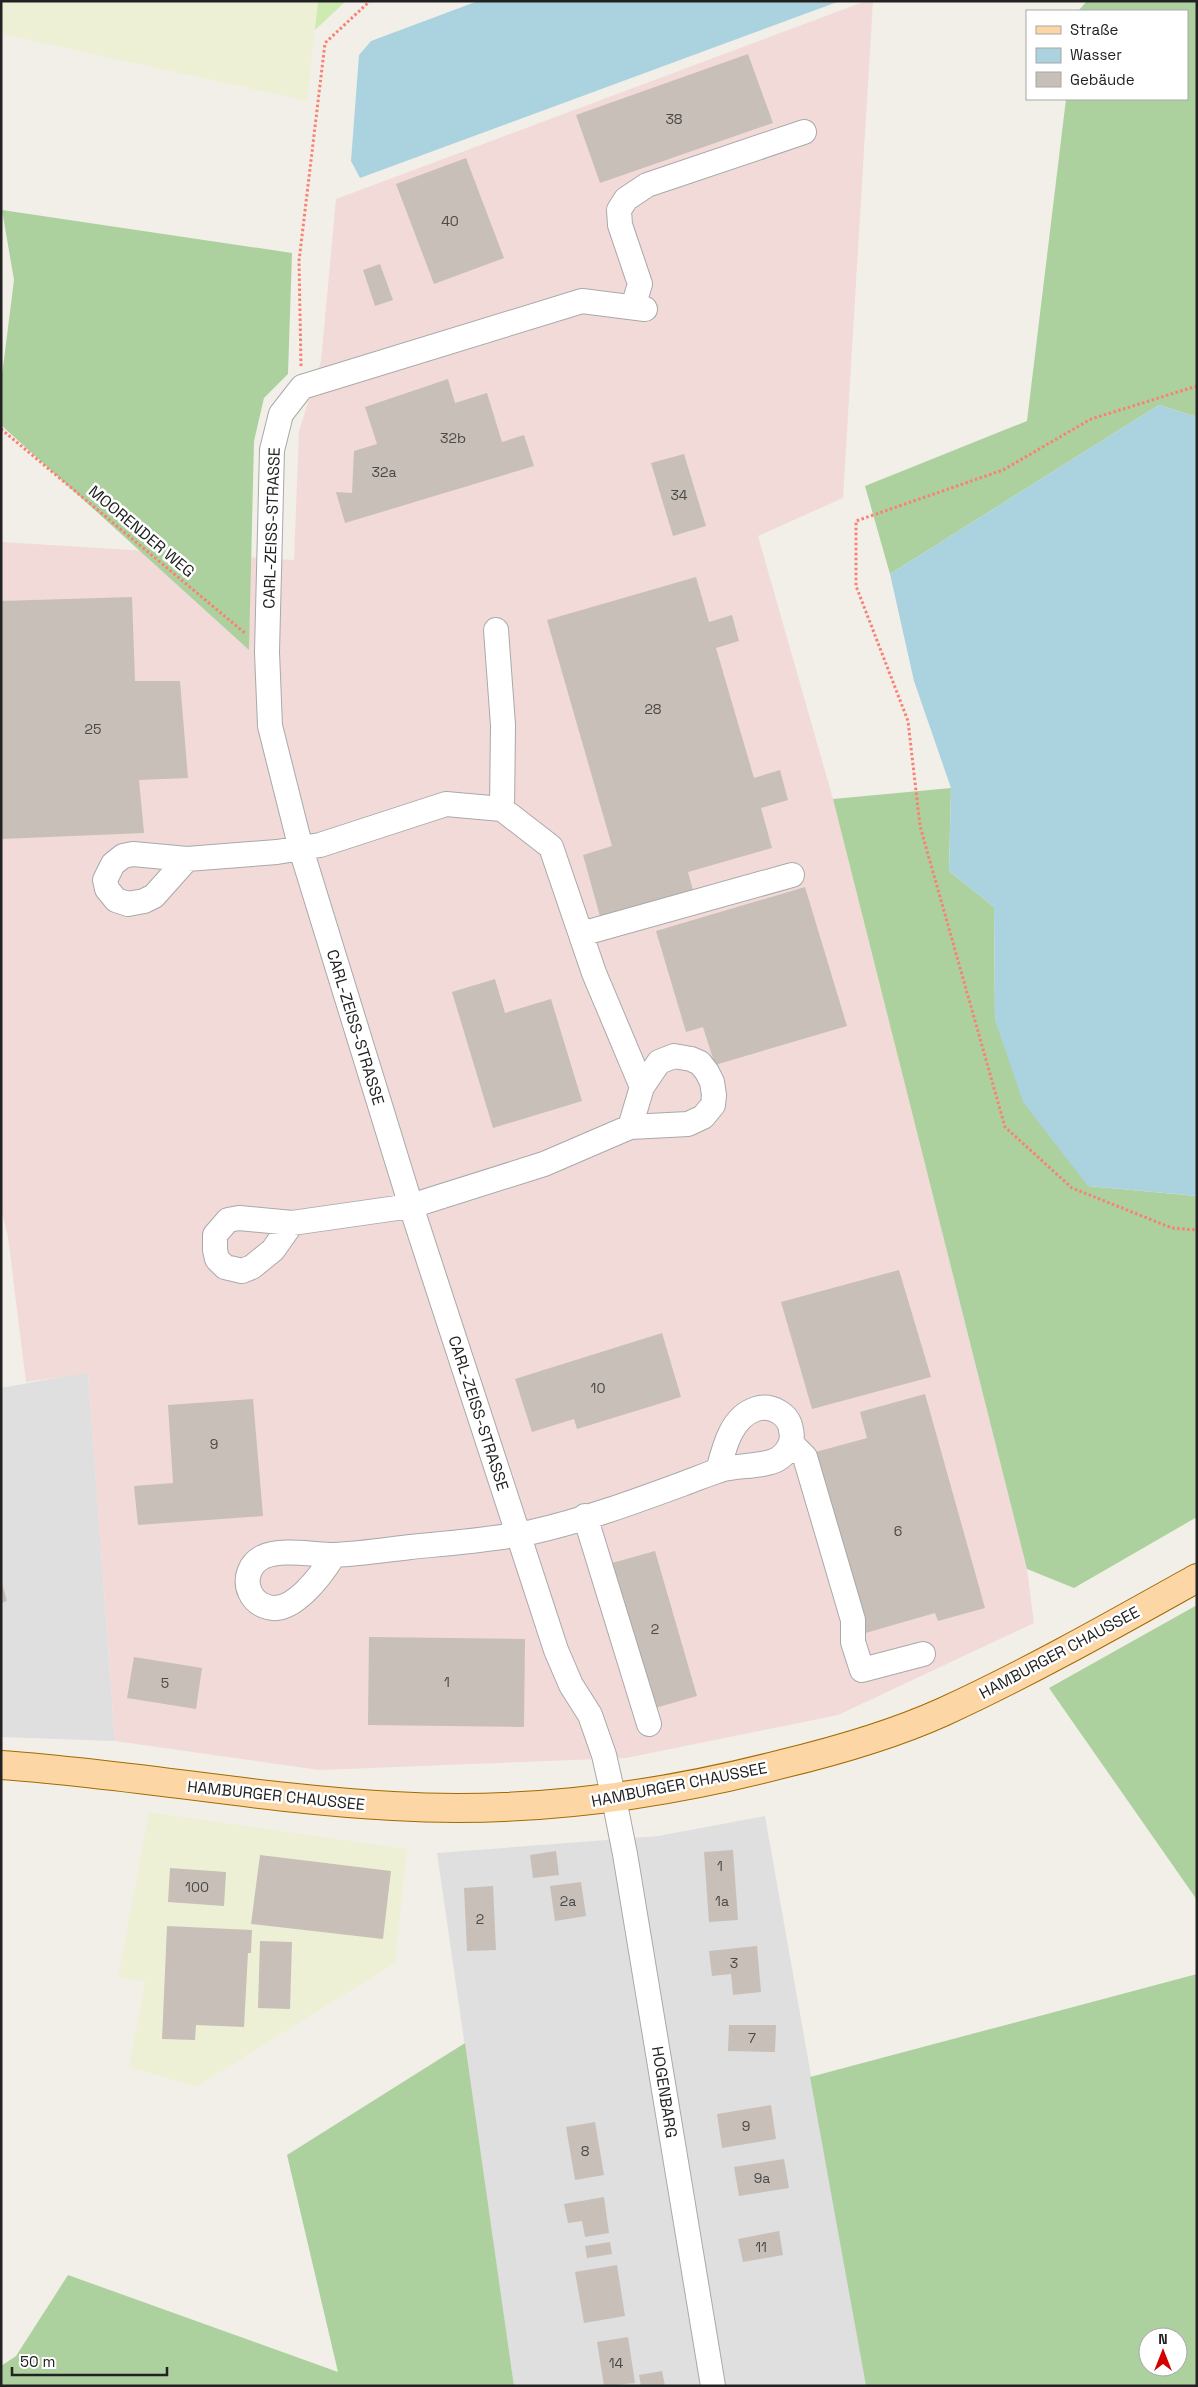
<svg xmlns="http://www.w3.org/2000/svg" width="1198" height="2387" font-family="'Space Grotesk',sans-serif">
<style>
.residential{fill:#e0dfdf}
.commercial{fill:#f2dad9}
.farmland{fill:#eef0d5}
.grass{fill:#cdebb0}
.forest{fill:#add19e;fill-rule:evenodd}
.water{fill:#aad3df}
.building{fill:#c7bfb8}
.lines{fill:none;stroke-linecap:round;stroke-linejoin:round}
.minor-casing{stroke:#a9a9a9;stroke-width:26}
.major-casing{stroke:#a06b00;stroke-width:30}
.path{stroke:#fa8072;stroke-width:3;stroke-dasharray:2.5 2.5;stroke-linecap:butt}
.minor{stroke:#fff;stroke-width:24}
.major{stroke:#fcd6a4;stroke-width:28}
.labels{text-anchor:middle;stroke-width:5;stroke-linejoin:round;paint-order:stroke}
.number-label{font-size:14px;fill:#4b4948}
.street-label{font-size:16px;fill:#222;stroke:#fff}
</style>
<rect width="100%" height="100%" fill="#f2efe9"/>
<path class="residential" d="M88,1372L115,1741L1,1737V1388Z
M765,1816L866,2386H514L437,1853L658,1836Z"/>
<path class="commercial" d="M866,1H873L843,498L758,536L833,799L1027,1569L1034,1623L838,1715L626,1758L319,1770L115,1741L88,1373L26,1382L8,1237L1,1208V542L294,560L299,431L321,361L336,199Z"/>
<path class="farmland" d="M1,1H318L307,101L1,34Z
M149,1812L407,1849L395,1963L196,2087L129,2067L145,1982L118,1977Z"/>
<path class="grass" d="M318,1H346L315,30Z"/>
<path class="forest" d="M1087,1H1197V417L1159,405L890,574L865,486L1027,421L1066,99H1187V11H1078Z
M2,210L292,253L288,374L264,398L254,441L249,650L1,425V383L14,280Z
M951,788L949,871L994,907L995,1020L1088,1186L1197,1196V1517L1074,1588L1027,1569L833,799Z
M1197,1605V1900L1049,1688Z
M1197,1974V2386H866L810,2077ZM1148,2337H1178V2367H1148Z
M465,2043L514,2386H1V2366L16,2356L68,2275L338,2372L287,2155Z"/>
<path class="water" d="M478,1H840L360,178L351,161L359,55L371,41Z
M1159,405L1197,417V1196L1088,1186L1023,1102L995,1020L994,907L949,871L951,788L914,681L890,574Z"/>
<path class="building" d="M748,54L773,123L600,183L576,115Z
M466,158L504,258L434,284L396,184Z
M380,264L393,300L375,306L363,270Z
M448,379L455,403L487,393L502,442L524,435L534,466L345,523L336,492L352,493L354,451L377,444L365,407Z
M684,454L706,526L673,536L651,463Z
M696,577L709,622L732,615L739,641L716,648L754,778L780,770L788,800L761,808L772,848L688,872L694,894L601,920L583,855L612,846L547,620Z
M132,597L135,681H180L188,778L139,780L144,833L1,839V601Z
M805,887L847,1026L715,1065L703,1027L686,1032L656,931Z
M495,979L505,1013L551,999L582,1101L493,1128L452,992Z
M899,1270L931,1377L812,1409L781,1302Z
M662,1333L681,1397L577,1429L574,1419L532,1432L515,1379Z
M925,1394L985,1608L938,1621L935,1613L862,1634L812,1453L867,1438L860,1412Z
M253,1399L263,1516L138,1525L134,1486L173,1483L168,1405Z
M655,1551L697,1696L655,1708L612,1563Z
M1,1580L7,1601L1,1603Z
M369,1637L525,1639L524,1727L368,1725Z
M134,1657L202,1668L196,1709L127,1698Z
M733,1850L738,1920L709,1922L704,1852Z
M556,1851L559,1875L533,1878L530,1855Z
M260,1855L391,1871L383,1939L251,1924Z
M170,1868L226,1872L224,1906L168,1902Z
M581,1882L586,1916L555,1921L550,1886Z
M493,1886L496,1950L467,1951L464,1888Z
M167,1926L252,1930L251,1953H248L244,2027L196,2025L195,2040L162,2039Z
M260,1941L292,1942L290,2009L258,2008Z
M757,1946L761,1992L733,1995L731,1974L712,1976L709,1951Z
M729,2025H776L775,2052L728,2051Z
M771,2105L776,2139L722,2148L717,2114Z
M595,2122L604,2175L575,2180L566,2127Z
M784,2159L789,2188L739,2196L734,2167Z
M604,2197L609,2233L585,2237L582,2221L568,2223L564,2204Z
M779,2231L783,2255L743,2262L738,2239Z
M610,2242L612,2254L587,2258L585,2246Z
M617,2265L625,2316L584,2323L575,2272Z
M628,2337L635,2383L604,2386L597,2342Z
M662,2371L665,2386H641L639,2375Z"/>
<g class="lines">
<g class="minor-casing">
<path id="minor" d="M633,307L640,284L620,225L619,210L626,199L647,185L804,132
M645,309L582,301L302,387L281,414L272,450L267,652L270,726L301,849L411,1206L556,1650L571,1685L590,1715L604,1755L614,1799L625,1854L713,2386
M496,630L503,725L502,809
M187,859L154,896L144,901L128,904L116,900L107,889L105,880L113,864L123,856L133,854L187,859L277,852L320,845L446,804L502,809L551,847L594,973L642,1087
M581,934L792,875
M292,1223L273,1250L252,1267L242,1271L225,1267L217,1259L215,1250V1235L228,1220L239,1218L292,1223L411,1206L544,1164L630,1127L688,1124L703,1117L713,1105L714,1095L712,1082L707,1072L700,1063L691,1059L674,1056L659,1062L642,1087L630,1127
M791,1443L805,1457L853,1620V1642L862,1670L923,1654
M585,1516L649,1724
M334,1555C322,1574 291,1618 265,1606C259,1604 253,1599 250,1592C244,1579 250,1563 263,1557C280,1548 315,1555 334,1555C359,1554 385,1550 410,1547C451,1543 491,1540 532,1532C582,1521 636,1501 685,1483C696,1479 708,1474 720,1470C737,1465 764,1467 778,1459C788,1453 794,1441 791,1430C789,1414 771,1404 756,1409C731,1417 724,1448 718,1471"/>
</g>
<g class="major-casing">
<path id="major" d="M1,1765C132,1774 261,1799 393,1806C525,1814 655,1797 782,1764C836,1751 892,1735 943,1712C1030,1672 1113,1625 1197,1578"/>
</g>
<path class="path" d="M301,366L299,261L325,43L370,1
M1197,386L1091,419L1003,470L856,521V586L908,721L920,826L1005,1127L1072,1188L1172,1228L1197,1230
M1,429L246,634"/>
<use href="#minor" class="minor"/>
<use href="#major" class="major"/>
</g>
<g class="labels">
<g class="number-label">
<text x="674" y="124">38</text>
<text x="450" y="226">40</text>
<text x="453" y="443">32b</text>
<text x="384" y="477">32a</text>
<text x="679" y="500">34</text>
<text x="653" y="714">28</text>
<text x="93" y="734">25</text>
<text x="598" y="1393">10</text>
<text x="214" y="1449">9</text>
<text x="898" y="1536">6</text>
<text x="655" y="1634">2</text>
<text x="447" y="1687">1</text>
<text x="165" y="1688">5</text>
<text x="720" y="1871">1</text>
<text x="197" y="1892">100</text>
<text x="568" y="1906">2a</text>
<text x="722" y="1906">1a</text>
<text x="480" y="1924">2</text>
<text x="734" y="1968">3</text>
<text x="752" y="2043">7</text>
<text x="746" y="2131">9</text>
<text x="585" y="2156">8</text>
<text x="762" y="2183">9a</text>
<text x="761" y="2252">11</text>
<text x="616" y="2368">14</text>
</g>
<g class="street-label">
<text transform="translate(271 528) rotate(-88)" y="6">CARL-ZEISS-STRASSE</text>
<text transform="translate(142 531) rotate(40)" y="6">MOORENDER WEG</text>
<text transform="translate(356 1027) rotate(73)" y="6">CARL-ZEISS-STRASSE</text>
<text transform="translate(479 1413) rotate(72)" y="6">CARL-ZEISS-STRASSE</text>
<text transform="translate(1059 1652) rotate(-28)" y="6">HAMBURGER CHAUSSEE</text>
<text transform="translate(679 1784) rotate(-11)" y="6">HAMBURGER CHAUSSEE</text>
<text transform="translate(276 1795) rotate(6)" y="6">HAMBURGER CHAUSSEE</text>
<text transform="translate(665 2092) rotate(81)" y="6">HOGENBARG</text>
</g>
</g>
<rect width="1198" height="2387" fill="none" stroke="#222222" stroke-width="5"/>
<rect x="1026" y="10" width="162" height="90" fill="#ffffff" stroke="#a7a7a7"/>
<rect x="1036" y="26" width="25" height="8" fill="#fcd6a4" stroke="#a7a7a7"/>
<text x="1070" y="35" font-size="15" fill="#222222">Straße</text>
<rect x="1036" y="48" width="25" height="15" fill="#aad3df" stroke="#a7a7a7"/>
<text x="1070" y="60" font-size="15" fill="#222222">Wasser</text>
<rect x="1036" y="72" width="25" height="15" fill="#c7bfb8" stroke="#a7a7a7"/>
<text x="1070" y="85" font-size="15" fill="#222222">Gebäude</text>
<g transform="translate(1163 2352)"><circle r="24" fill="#ffffff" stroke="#a7a7a7"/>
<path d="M0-4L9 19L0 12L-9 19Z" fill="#d40000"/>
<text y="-8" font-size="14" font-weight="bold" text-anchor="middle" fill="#222222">N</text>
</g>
<path d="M12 2367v8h155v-8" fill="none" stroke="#222222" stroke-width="2.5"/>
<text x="20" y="2367" font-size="15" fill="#222222" stroke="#ffffff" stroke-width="4" paint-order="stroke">50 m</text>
</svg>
